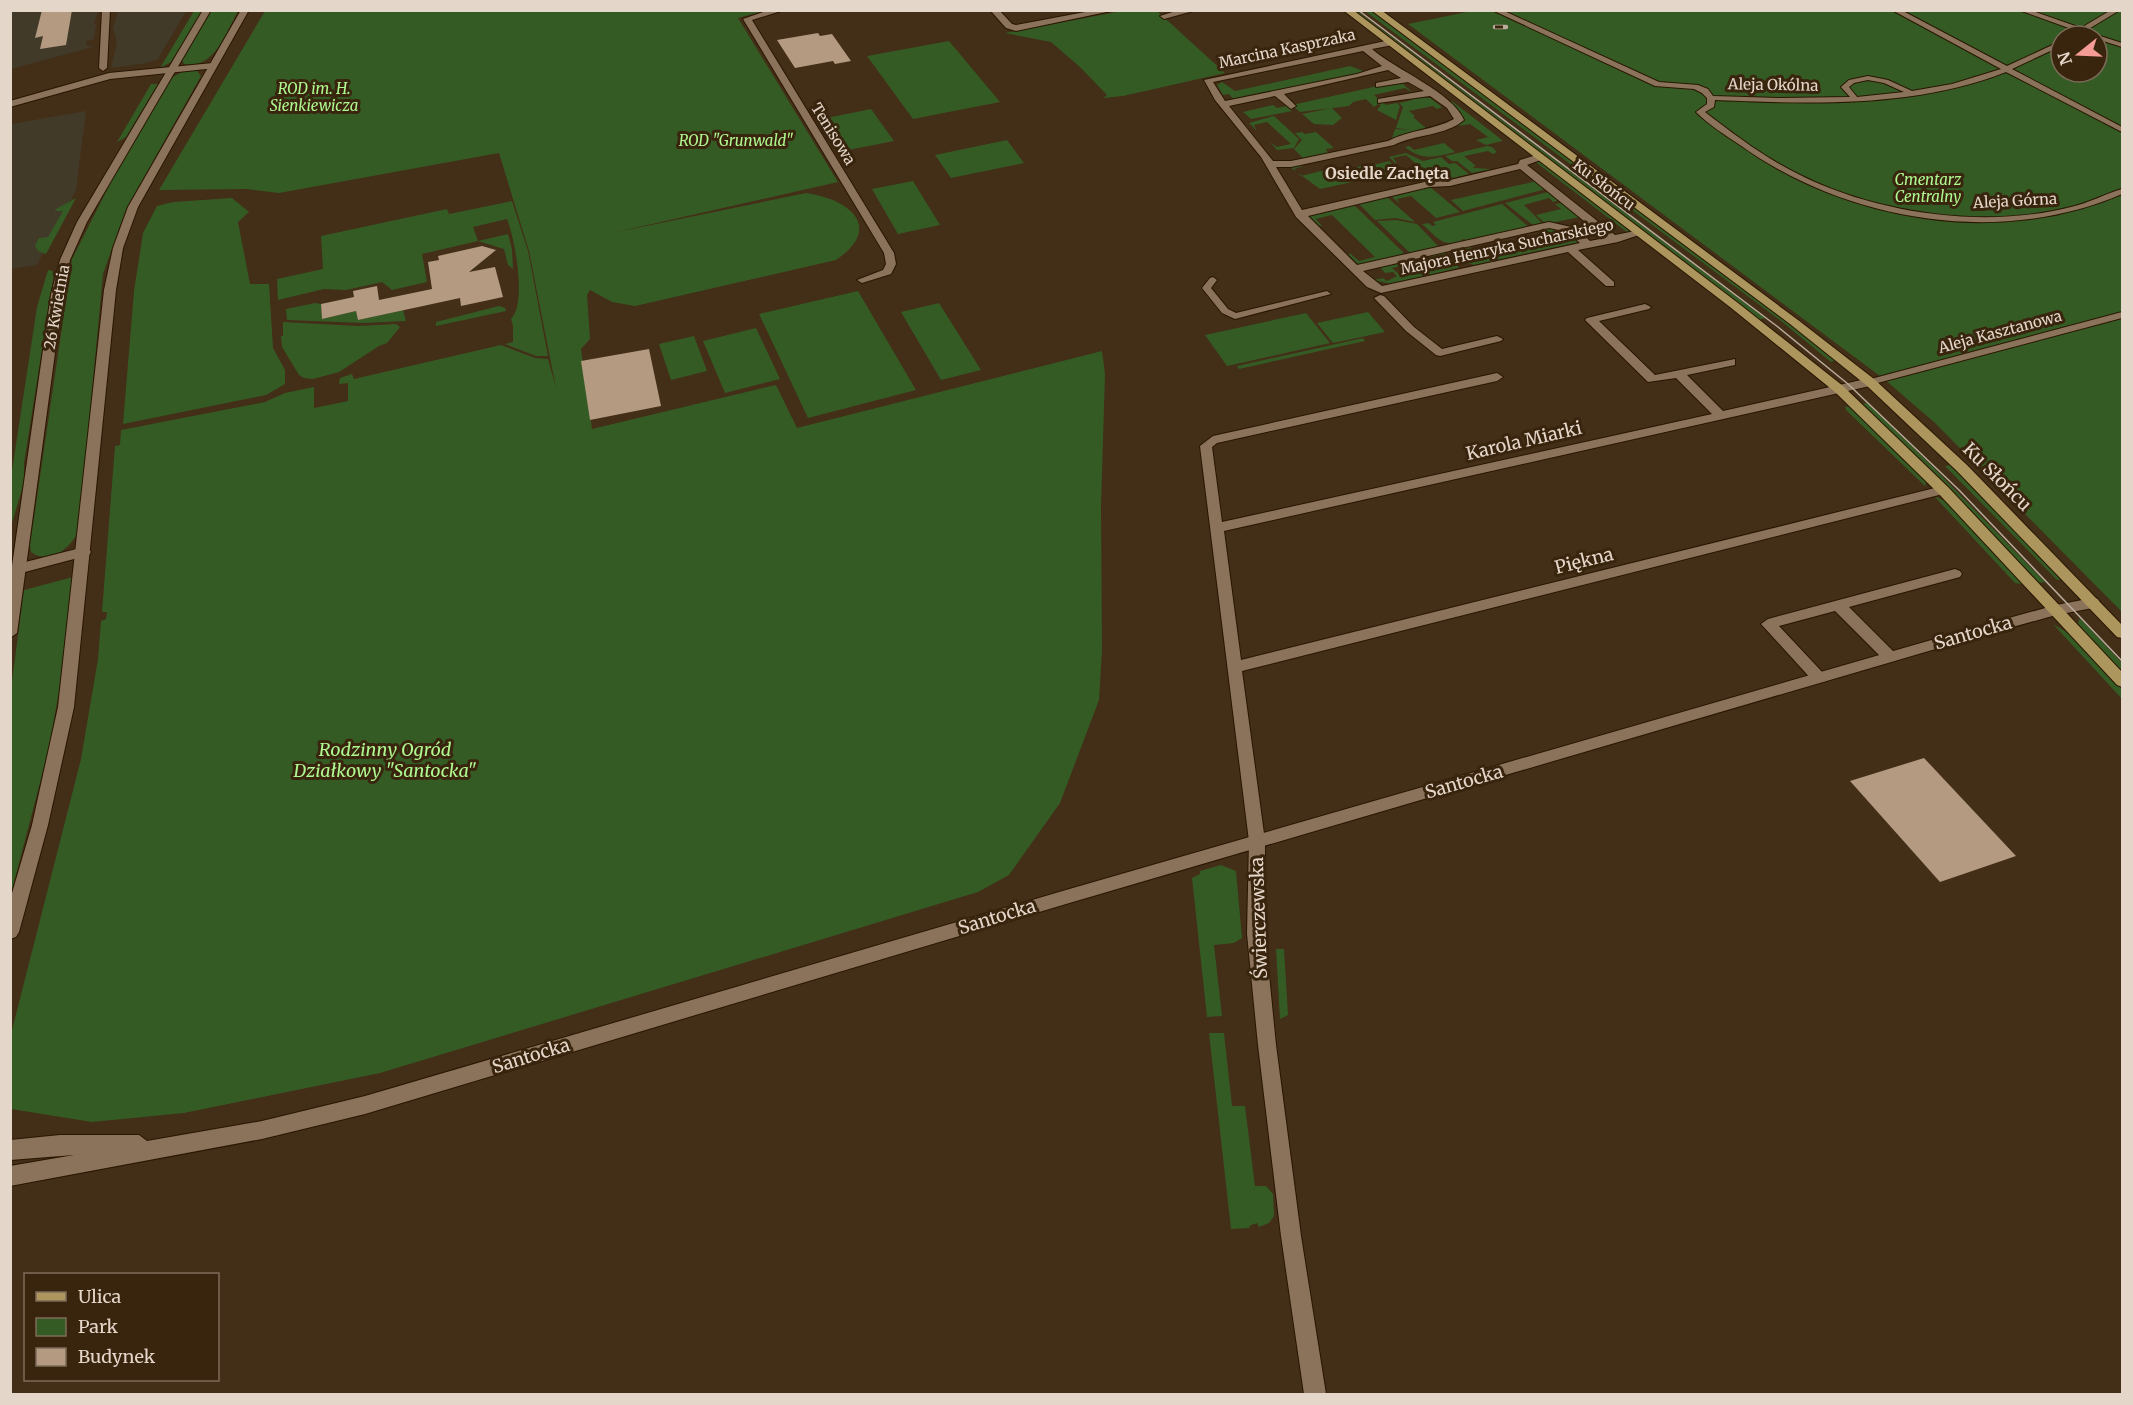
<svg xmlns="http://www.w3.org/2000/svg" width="2133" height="1405" font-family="Merriweather,serif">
<rect width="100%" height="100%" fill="#432e18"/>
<path fill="#423a29" d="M11,11h87l-4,13h2l-2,15 -8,2 1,5 6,1 -82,22z
M118,11h68l-28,48 -11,4 -36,5 6,-25 -4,-15z
M86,111l-10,79 -39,75 -26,4v-145z"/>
<path fill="#355b24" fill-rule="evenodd" d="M212,10l26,1c-12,21 -23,59 -54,53l-2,-4z
M1466,10l656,1v601l-187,-189 -51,-44 -476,-355 59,-12zM2061,36h36v36h-36z
M194,11h9l-32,51 -11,6z
M265,11h498l-25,7 100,164 -226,51 194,-40c42,6 79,33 30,67l-201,46 -23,-4 -22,-12 -3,5 3,44 -9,10 11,80 184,-44 21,43 305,-77 3,23 -4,132 1,144 -3,50 -39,103 -51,72 -31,17 -598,181 -196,40 -92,9 -81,-13v-75l70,-275 17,-100 3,-38 5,-2 1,-7h-5l13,-166 5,-1 1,-15 144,-28 20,-9 29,-6v21l34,-7v-18l-9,1 1,-6 12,-4 2,5 147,-34 34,13 13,1 8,29 -27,-137 -30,-98 -220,40 -32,-4 -88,1z
M1122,11h35l68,62 -102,23 -20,2 4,-3 -27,-28 -29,-25 -46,-9z
M1351,11h6l408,307 -6,2z
M1365,11h6l419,312 46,37 -5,2 -50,-41z
M949,41l51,61 -87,17 -46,-63z
M1350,66l16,6 -132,28 -5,-6 -6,1 -6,-10 5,-3 13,9z
M191,70l6,1 4,5 -75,133 -23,65 -24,255c-6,18 -30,37 -48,23l-1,-7 42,-286 43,-85 56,-96 11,-6z
M1405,80l6,2 -8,2 12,11 -10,-7 -31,7 12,10 11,-2 3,3 -4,14 -19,-10 4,-5 -3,-1 -4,3 -8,-8 -13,3 -4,4 -49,6 -8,-7z
M151,84h7l-32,53 -9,5z
M1409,97l21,1 12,9 -5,2 -4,-3 -24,5 6,5 -2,1 14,12 -35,9 3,-9 16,1 -15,-2 7,-21 -4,-4 13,-3z
M1452,101l50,39v1l-16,4 -10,-5 12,-3 -18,-13 -12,2 -3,-1 8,-8 -15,-14z
M1273,105l4,3 10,-2 5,5 -41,8 -8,-7z
M1332,108l10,10 -9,7 -19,-1 -12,-10z
M871,109l23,32 -56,11 -21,-32z
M1274,116l25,23 -5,9 -17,2 -7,-8 7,5 14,-3 -24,-22 -13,3 3,6 -8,-8z
M1302,132l3,2 11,-2 18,16 -8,1 3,6 -24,5 -11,-11 8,-9 -7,-7z
M1007,140l17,23 -73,15 -16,-23z
M1444,143l11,9c-20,5 -33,9 -50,-5l4,-1 5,4z
M1487,146l5,1 5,5 -4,2 -5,-3 -24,5 12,10 -3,1 1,1 17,1 -19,4 -15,-12h-5l-7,-5z
M1406,153l17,8 18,-4 8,7 6,-1 14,11 -21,5 -31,3 -7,-7 6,3 13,-3 -23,-20 -13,3 4,5h-2l-6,-6z
M1533,160l8,2 86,66 2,4 -1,1z
M1389,161l14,13 -20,5 -14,-13z
M1300,164l3,2 -9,3 7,7 32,-8 4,4 25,-6 16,14h-4l-3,-2 -51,11 -30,-22z
M1532,180l14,9 -83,22 -12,-11 82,-18z
M913,181l27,44 -42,9 -26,-45z
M1430,187l30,25 -24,6 -25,-22 -14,3 3,5 -9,-8z
M1548,192l11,8 -6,2 -4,-4 -25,7 19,19 -9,2 -29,-23z
M1387,197l28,25 -20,-4 -20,2 -16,-16z
M76,198l-30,56 -8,-3 -3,-5 4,-8 9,-1 15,-26h-8l1,-2z
M232,198l17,14 -11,10 12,62h19l4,64 12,22v14l-19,11 -143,29 11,-133 9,-58 14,-27 16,-4z
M512,201l16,50 20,105h-12l-31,-12 8,-2v-16l-2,-7c16,-15 4,-80 -4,-100l-34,8 5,14 30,-7 4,15 1,20 -5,-4 -4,-16 -26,-8 -56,13 5,28 -35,8 -10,-8 -36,8 -22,-1 -46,11 -1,-21 46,-10 -2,-33 126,-27 2,5z
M1562,203l18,14 -34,7 -10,-9 25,-6 -6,-5z
M1502,204l27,23 -62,14 -3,-2 -3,1 2,2c-22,5 -25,-4 -41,-18l7,-1 3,3 4,-1 -3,-3z
M1354,205l49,47v4l-43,10 -12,-12h3l8,7 16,-4 -43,-42 -16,4 6,7h-2l-11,-10z
M1396,220l21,4 22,23 -26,6 -4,-1 -32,-31z
M1548,227l19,4 12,11 -105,23 -10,-3 -11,-11 15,-6 5,5 -11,3 8,8 94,-21 -10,-8 -11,2 -6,-5z
M1444,252l14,12v4l-67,16 -17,-4 9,-2 4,3 10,-5 -4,-4 -8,1 -7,-8 22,-5 4,5 -12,3 9,8 48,-10 -8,-9 -12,2 -4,-5z
M48,270l5,1 1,3 -30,189v20l-13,43v-49l26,-170z
M858,291l58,99 -108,28 -49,-104z
M315,303l6,1 1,15 34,-8 2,9 45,-10 3,11 -42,2 -77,-3 -1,-11z
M939,303l42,67 -40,10 -40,-68z
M499,306l6,2 1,3 -70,15v-4z
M1368,312l17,20 -52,11 -16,-20z
M1306,313l24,30 -103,23 -22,-31z
M283,322l75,4 38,-2 4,3 -13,16 -8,3 -40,26 -26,7 -9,-1 -5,-3 -17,-28 -1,-11h2z
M756,328l24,51 -55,14 -22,-52z
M694,336l13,35 -36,9 -12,-36z
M1363,338l2,3 -126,28 -2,-3z
M1867,403l67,65 111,114 -7,1 -177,-179z
M1851,406l75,74 -1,6 -79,-76 -1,-3z
M1951,465l112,114 -6,1 -112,-114z
M1934,496l13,6 79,83 -11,-2z
M73,577l-14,114 -10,57 -38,146 -1,-198 14,-106z
M2080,618l42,45v10l-41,-43 -3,-7z
M2053,624l20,12 49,53v10z
M1221,865l15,6 6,67 -8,5 -20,2 8,71 -15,1 -15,-139 8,-4v-3z
M1276,949h8l4,66 -8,4z
M1209,1033h15l8,73h13l10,80h11l7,8 1,22 -5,7 -10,4 -2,-4 -8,3 1,2 -19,1z"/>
<path fill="#b39a81" d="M42,10h30l-6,35 -26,4 3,-13 -8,2z
M818,33l2,3 12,-2 19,27 -16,3 -2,-3 -38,7 -18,-28z
M482,246l14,4 -27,22 26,-5 8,30 -42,9 -1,-8 -102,22 -2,-9 -34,8 -1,-15 33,-7 -1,-6 24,-5 2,14 53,-11 -4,-27 11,-2 -1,-4z
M649,349l12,57 -71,14 -9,-59z
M1924,758l92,98 -76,26 -90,-101z"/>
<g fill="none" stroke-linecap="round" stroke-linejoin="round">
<defs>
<path id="pedestrian" d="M1492,10h10l157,72 39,3 10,4 5,7 66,2 71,-1 -9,-10 8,-7 19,-4 20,4 24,11 40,-7 49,-15 -109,-59h9l106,56 54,-25v5l-49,23 110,58v5l-116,-60c-92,36 -194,32 -291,28l-1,7 -9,5c30,23 60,46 95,63 78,39 186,54 271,32 18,-4 34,-13 51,-18v5c-122,53 -275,28 -382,-49 -15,-10 -31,-20 -44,-33l11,-8v-6l-5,-5 -8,-4 -39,-3zM1868,80l16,3 20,9 -47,5 -8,-10 5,-4z
M2019,10h11l51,18 30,-18h9l-43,26 -3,-2 3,-3z
M2097,35l25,8v4l-25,-8v-3h-3z
M1213,277l4,3 -6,8 17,21 8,4 91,-22 4,3 -96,25 -13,-6 -20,-25 8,-10z
M2122,312v6l-252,67 -5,-3 2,-2z"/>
<path id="minor" d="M102,10h8l-3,58 -4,3 -4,-3z
M769,10h15l-32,10 142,233 2,11 -5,10 -29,9 -5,-3 26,-10 3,-6 -2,-11 -141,-234z
M990,10h9l13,14 4,1 80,-15h20l-100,21 -10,-3z
M1179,10h18l-33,9 -4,-3z
M1390,40l3,1v4l-21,4c24,21 80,43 92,71 -18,16 -49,14 -70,25l-103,22h-15l26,43 127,-29 21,-1 68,-16 2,-4 20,-6 3,1v4l-16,6 88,70 25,-5 5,3 -27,9 -40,8 36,32v4h-8l-38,-34 -187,41 -14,-6 -71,-70 -35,-60 -46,-57 -11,-20zM1363,51l19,15 -25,8 -132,27 -12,-19zM1388,70l13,8 -25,5v4l32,-5 16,9 -46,8v4l52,-7 17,12 7,11c-20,11 -45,11 -66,22l-97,20h-18l-44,-55 46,-10 16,13 5,-3 -12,-12zM1520,169l85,69 -15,3 -14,-13 -27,-6 -192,43 -49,-49 121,-29 21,-1zM1549,228l19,4 12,11 -198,43 -19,-15z
M213,63l3,1v4l-106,11 -100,28v-6l99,-28z
M1380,295l4,1 30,31 28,22 55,-13 6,3 -2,2 -61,15 -4,-1 -30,-24 -30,-31 -2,-2z
M1645,304l6,3 -2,2 -50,12 56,54 80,-16v6l-48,10 36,36 147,-33 6,4 -6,4 -646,145 17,129 702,-174 6,4 -6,4 -701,177 23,170v93l11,111 25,191 25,158h-22l-23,-158 -23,-191 -11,-111 2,-93 -49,-395 13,-10 284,-63 6,4 -6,4 -280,62 -5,4 10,75 490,-108 -36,-36 -28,4 -63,-62 2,-2z
M84,547l5,2 2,3 -2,3 -79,21v-10z
M1955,569l5,2 2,3 -2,3 -111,30 46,46 2,4 -2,4h-10l-50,-50 -56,15 45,48 2,4 -2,4h-10l-53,-58 7,-5z"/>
<path id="tertiary" d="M203,10h8l-124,212 -17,38 -7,34 -46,339 -7,5v-58l41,-286 9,-34 17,-38z
M241,10h8l-111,197 -15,41 -7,42 -42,417 -26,118 -29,107 -3,5 -6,2v-39l22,-75 26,-118 46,-417 9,-42 15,-41z
M2093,598l5,1 2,4 -2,4 -42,8 -83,23 -907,266 -701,210 -103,25 -252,47v-20l64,-11 -64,5v-20l50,-5h79l8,6 115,-20 103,-25 701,-206 907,-262 83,-23z"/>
<path id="primary" d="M1343,10h10l385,293 105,83 105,101 174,185v15l-5,-2 -179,-192 -103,-101 -105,-85z
M1371,10h10l417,310 76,59 93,86 155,160v13l-5,-1 -160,-166 -91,-86 -76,-61z"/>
</defs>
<use href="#pedestrian" stroke="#291601" stroke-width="2"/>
<use href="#minor" stroke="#291601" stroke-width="2"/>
<use href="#tertiary" stroke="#291601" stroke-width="2"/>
<use href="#primary" stroke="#291601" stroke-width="2"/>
<use href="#pedestrian" fill="#8b735b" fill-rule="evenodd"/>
<use href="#minor" fill="#8b735b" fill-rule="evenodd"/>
<use href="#tertiary" fill="#8b735b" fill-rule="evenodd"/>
<use href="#primary" fill="#ad965d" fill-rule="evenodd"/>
<path stroke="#bbab9c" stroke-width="1.5" d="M1358,10l420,317 70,57 111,106 163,171"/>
<defs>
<path id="rail" d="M1495,27h11"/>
</defs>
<use href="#rail" stroke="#bbab9c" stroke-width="4.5"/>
<use href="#rail" stroke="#39240e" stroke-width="3" stroke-dasharray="8" stroke-linecap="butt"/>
</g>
<g text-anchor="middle" stroke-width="6" stroke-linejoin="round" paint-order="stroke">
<g font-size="15" fill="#e4d6c9" stroke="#39240e">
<text transform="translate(1287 49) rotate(-12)" y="5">Marcina Kasprzaka</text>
<text transform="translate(1773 85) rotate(1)" y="5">Aleja Okólna</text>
<text transform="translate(833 134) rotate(58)" y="5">Tenisowa</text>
<text transform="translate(1604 185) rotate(37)" y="5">Ku Słońcu</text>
<text transform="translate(2015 201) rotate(-3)" y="5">Aleja Górna</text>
<text transform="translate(1507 247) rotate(-12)" y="5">Majora Henryka Sucharskiego</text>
<text transform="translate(57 307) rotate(-80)" y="5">26 Kwietnia</text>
<text transform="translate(2000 332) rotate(-15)" y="5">Aleja Kasztanowa</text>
</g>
<g font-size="15" font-style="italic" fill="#affa90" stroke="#39240e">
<text x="314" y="94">ROD im. H.<tspan x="314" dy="17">Sienkiewicza</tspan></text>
<text x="736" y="146">ROD "Grunwald"</text>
<text x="1928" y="185">Cmentarz<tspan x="1928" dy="17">Centralny</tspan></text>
</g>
<g font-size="16" font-weight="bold" fill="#e4d6c9" stroke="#39240e">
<text x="1387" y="179">Osiedle Zachęta</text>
</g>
<g font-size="18" fill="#e4d6c9" stroke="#39240e">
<text transform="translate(1524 441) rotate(-13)" y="6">Karola Miarki</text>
<text transform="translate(1997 477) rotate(45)" y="6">Ku Słońcu</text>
<text transform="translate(1584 561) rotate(-14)" y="6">Piękna</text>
<text transform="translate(1973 633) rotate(-16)" y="6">Santocka</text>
<text transform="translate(1464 782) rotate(-16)" y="6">Santocka</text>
<text transform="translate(997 917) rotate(-17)" y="6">Santocka</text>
<text transform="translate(1259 918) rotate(-92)" y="6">Świerczewska</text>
<text transform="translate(531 1056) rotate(-17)" y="6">Santocka</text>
</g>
<g font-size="18" font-style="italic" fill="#affa90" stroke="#39240e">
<text x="385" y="756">Rodzinny Ogród<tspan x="385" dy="21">Działkowy "Santocka"</tspan></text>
</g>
</g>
<rect width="2133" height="1405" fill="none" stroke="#e4d6c9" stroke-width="24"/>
<rect x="24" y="1273" width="195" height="108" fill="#39240e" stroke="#7d6b59" stroke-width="1.5"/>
<rect x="36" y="1292" width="30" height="9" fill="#ad965d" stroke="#7d6b59" stroke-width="1.5"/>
<text x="78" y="1303" font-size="18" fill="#e4d6c9">Ulica</text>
<rect x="36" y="1318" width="30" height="18" fill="#355b24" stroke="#7d6b59" stroke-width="1.5"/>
<text x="78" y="1333" font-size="18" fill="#e4d6c9">Park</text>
<rect x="36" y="1348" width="30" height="18" fill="#b39a81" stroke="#7d6b59" stroke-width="1.5"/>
<text x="78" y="1363" font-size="18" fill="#e4d6c9">Budynek</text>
<g transform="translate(2079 54) rotate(252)"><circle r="28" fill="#39240e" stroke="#7d6b59" stroke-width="1.5"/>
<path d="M0-4.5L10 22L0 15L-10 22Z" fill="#f59c96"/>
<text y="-9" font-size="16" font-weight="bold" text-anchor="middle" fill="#e4d6c9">N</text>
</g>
</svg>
